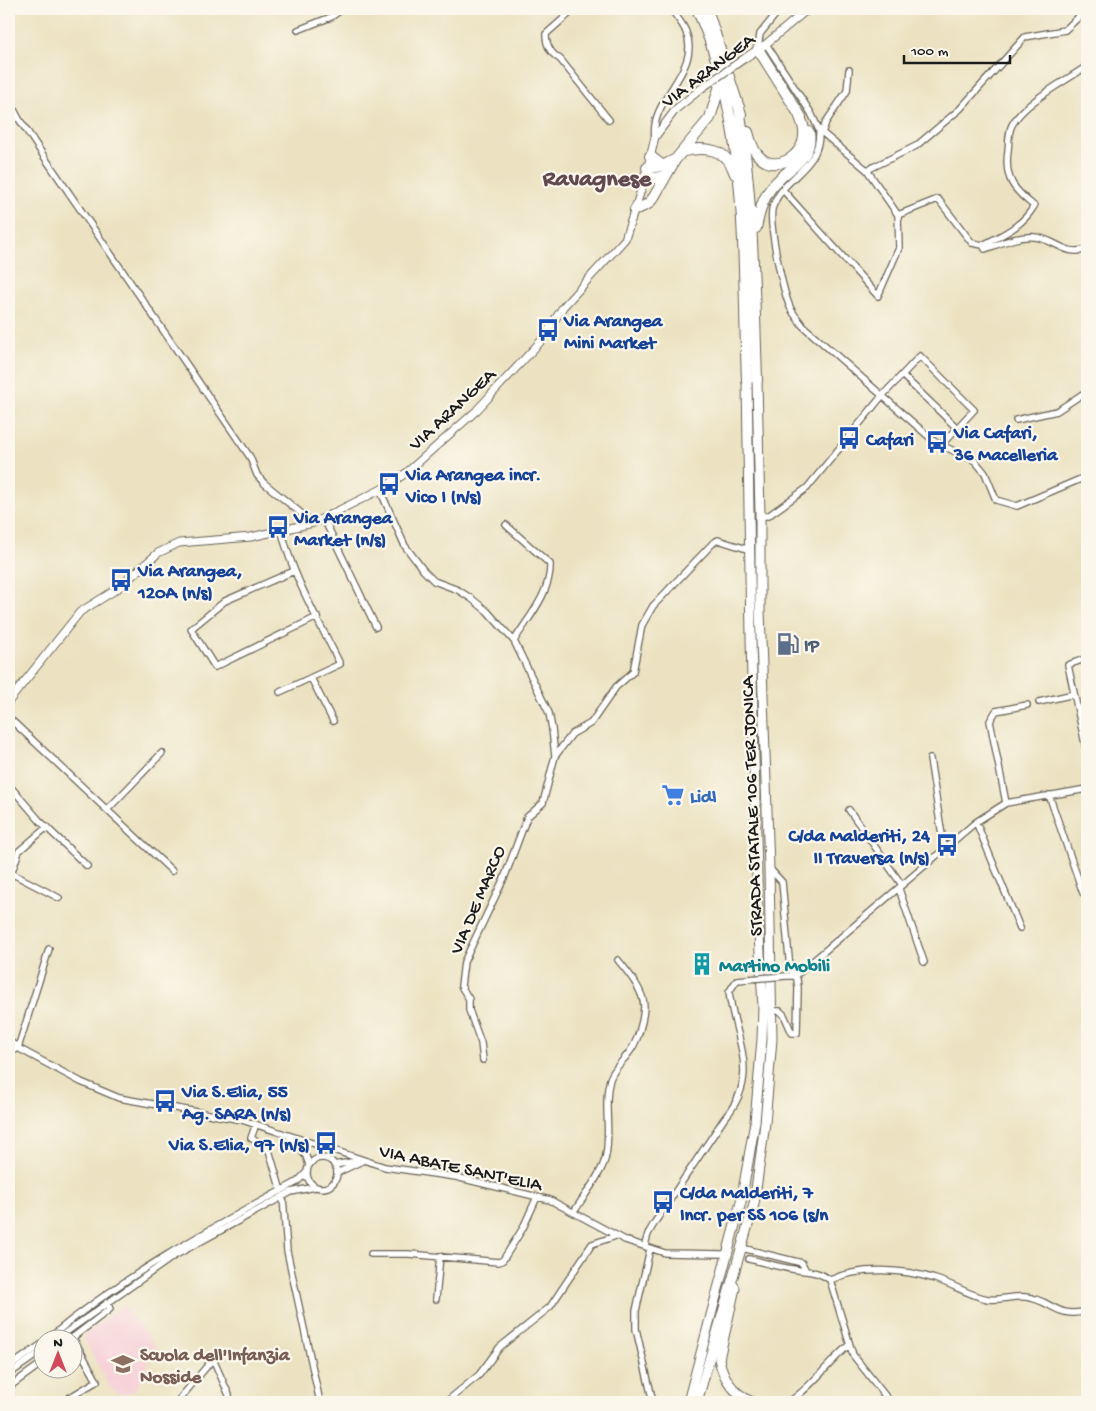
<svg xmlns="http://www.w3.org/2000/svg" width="1096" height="1411" font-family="'Gochi Hand',sans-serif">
<rect width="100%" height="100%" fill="#fbf7ec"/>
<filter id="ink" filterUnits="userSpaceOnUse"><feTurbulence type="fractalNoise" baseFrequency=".02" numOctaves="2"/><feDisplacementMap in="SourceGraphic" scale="10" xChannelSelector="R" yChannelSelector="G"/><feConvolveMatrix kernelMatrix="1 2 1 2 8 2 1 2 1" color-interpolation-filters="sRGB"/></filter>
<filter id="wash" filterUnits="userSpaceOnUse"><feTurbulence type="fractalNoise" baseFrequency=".0096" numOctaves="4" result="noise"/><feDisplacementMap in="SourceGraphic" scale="20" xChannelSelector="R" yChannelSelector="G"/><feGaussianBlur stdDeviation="1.12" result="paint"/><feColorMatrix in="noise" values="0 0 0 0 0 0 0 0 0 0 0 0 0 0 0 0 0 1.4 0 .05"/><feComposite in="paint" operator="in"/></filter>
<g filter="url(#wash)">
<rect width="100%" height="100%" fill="#ece2c1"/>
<path fill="#f6cfd7" d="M123,1305l33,42 -18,38 -5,7 -7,2h-7l-10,-7 -26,-51z"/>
</g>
<g filter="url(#ink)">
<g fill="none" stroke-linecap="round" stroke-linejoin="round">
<defs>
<path id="minor" d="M572,9l-1,3 -25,22c0,11 5,20 14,25l49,61
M298,30l33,-13 11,-8
M766,44l45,69 8,17 48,40 31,45 1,33 -21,48 -95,-106
M758,49l2,-15 20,-25
M9,100l10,19 24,36 207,302 7,18 7,8 49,40
M819,130c2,39 -34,44 -46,76 -6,14 10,85 17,101 3,7 9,13 13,19l132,116 40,19 10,12 11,27 21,6 66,-28 4,-4
M822,133l4,-11 21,-31 2,-21
M655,137c-6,-38 47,-66 31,-105 -3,-8 -10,-16 -15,-23
M867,170l49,-24 44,-37 65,-72 40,-7 22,-21
M898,215l40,-16 34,44 11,2c19,-10 40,-19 51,-39 -20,-16 -30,-27 -26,-55 1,-8 0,-19 4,-26 12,-23 54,-44 75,-59
M983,245l2,4c14,-5 34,-14 50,-12 20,2 31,20 52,12
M902,375l55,53
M1016,420l41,-9 30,-20
M380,490l25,56 19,25 10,10 24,9 14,9 15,12 27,30 35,72 3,16 3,27 -12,47 -16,14 -22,59 -41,86 -3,24 8,13v11l12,33 2,17
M760,516h8l39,-28 75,-92 38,-40 54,54 -33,35
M324,519l52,108
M506,525l44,39c1,29 -22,54 -36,77
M294,571l-69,30 -34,28 24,38 102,-50
M1087,658l-19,7 19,88
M311,678l22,43
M280,692l60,-28c-21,-43 -47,-86 -58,-132
M1039,702l35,-8
M9,718l163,153
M555,756l17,-22 19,-11 25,-36 17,-15 9,-47 11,-19 60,-63 5,-3 32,10
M930,759l14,89
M9,785l31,36 47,45
M1049,795l34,98
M1006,803l-16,-82 6,-10 31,-6
M107,810l55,-57
M849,810l53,75
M976,822l44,106
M769,868l13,14 8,87 7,10 1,9 -1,45h-5l-8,-18 -4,-4h-8
M11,873l48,25
M9,880l10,-29 28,-24
M899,889l25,73
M786,976h8l6,-4 176,-150 30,-19 81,-14
M9,1041l9,7 63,34 38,16 123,22 143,47 71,10 94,23 75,40 40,13 58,1
M9,1054l9,-6 31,-99
M256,1124l-5,14 18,12 12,41
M289,1137l17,19 3,9
M307 1173a15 15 0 1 1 30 0a15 15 0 1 1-30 0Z
M334,1165l23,-4
M337,1173l25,-12
M283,1197l4,54 33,151
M574,1212c9,-15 30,-41 32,-57 5,-26 -3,-51 4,-76 4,-11 12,-17 18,-25 10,-12 15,-32 16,-47 0,-16 -16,-35 -26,-47
M645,1245l3,-11 7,-12 69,-103c38,-44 11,-78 5,-127l8,-12 11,-1
M742,1248l60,15 3,6
M650,1249l-14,62v18l17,73
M371,1254h38l90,8 4,-2 20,-32 14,-31
M749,1259c14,3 29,8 43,10 15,3 26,1 38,11
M830,1280c30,-14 74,-11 105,-1 18,5 35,17 53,20 12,2 26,-4 38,-2 26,3 30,22 61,14
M830,1280l23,75 37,47
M436,1299l4,-43
M49,1338c75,-63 161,-109 248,-156l10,-10
M58,1338l116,-82 117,-64 24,-5
M72,1338l38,-29 -3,-7
M9,1367l33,-23
M9,1374l33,-23
M9,1387l33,-24
M9,1396l3,6
M62,1402l35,-21 -24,-43
M177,1402l36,-43 16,36v7
M446,1402l33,-27 21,-28 50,-40 42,-63 24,-8
M789,1402c23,-15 39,-39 60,-57"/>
<path id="tertiary" d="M745,58l21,-14 37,-31 9,-4
M9,701l71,-89 37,-23 41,-36 21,-10 72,-6 62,-14 67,-33 26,-17 70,-62 66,-71 21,-33 62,-68 21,-64 9,-38 21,-28 26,-21"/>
<path id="primary" d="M733,1285l2,3 -16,71c4,19 15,35 33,43
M688,1402l53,-200 14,-80 7,-83 1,-32 -5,-91 -7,-278 -4,-257
M697,1402l57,-198 11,-81 7,-84 -3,-171 -9,-258v-94l-3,-136"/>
<path id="motorway" d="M697,9c53,116 45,247 50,372
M707,9l34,105
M758,49l43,68
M739,107c14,91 15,182 18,273
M748,132c2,7 4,16 9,22 16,21 47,3 47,-19 1,-8 -3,-16 -6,-23
M684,151c24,-5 43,-2 51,23
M650,156l13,10
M647,168l16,-2 11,-6
M646,175l9,3 10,-2
M635,210l13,-6 6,-7 21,-37 35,-42 11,-36
M756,228c3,-14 6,-28 15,-40 14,-19 43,-28 38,-56"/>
</defs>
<use href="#minor" stroke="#656156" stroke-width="8"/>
<use href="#tertiary" stroke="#656156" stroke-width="9"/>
<use href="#primary" stroke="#656156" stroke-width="11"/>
<use href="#motorway" stroke="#656156" stroke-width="12"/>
<use href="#minor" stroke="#fff" stroke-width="5.5"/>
<use href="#tertiary" stroke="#fff" stroke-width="7"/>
<use href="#primary" stroke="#fff" stroke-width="9"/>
<use href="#motorway" stroke="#fff" stroke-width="10"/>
<defs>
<path id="minor-bridge" d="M748,979l38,-3"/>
<path id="tertiary-bridge" d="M702,88l43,-30"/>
</defs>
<use href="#minor-bridge" stroke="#656156" stroke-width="8" stroke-linecap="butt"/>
<use href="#tertiary-bridge" stroke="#656156" stroke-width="9" stroke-linecap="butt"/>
<use href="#minor-bridge" stroke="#fff" stroke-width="5.5"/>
<use href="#tertiary-bridge" stroke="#fff" stroke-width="7"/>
</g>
</g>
<defs>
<symbol id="bus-bare" viewBox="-9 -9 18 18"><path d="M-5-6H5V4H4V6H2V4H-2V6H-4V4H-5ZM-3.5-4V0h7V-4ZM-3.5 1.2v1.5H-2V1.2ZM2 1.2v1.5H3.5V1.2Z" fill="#1a4fb4" stroke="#fbf7ec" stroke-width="2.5" paint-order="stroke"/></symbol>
<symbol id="fuel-bare" viewBox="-9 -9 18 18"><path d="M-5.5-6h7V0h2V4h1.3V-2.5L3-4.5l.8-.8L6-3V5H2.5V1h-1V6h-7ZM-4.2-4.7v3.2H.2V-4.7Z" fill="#5c6f8a" stroke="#fbf7ec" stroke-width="2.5" paint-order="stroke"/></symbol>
<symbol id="supermarket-bare" viewBox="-9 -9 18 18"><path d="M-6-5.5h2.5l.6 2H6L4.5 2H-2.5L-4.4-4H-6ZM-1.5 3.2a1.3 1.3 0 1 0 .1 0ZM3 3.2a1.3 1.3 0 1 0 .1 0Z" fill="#3f7fe0" stroke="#fbf7ec" stroke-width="2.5" paint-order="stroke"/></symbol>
<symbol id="building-bare" viewBox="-9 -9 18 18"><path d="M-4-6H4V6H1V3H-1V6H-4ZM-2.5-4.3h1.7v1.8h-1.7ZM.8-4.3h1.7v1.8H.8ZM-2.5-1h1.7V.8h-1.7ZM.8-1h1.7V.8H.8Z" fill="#0f9aa8" stroke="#fbf7ec" stroke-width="2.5" paint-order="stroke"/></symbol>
<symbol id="school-bare" viewBox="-9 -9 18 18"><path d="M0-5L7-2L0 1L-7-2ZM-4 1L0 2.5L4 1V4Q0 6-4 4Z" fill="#8d6e63" stroke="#fbf7ec" stroke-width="2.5" paint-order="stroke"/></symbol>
</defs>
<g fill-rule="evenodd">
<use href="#bus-bare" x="532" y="314" width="32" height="32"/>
<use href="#bus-bare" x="833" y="422" width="32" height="32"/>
<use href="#bus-bare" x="921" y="426" width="32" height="32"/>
<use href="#bus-bare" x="373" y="468" width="32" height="32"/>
<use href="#bus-bare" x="262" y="511" width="32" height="32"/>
<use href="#bus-bare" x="105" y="564" width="32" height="32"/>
<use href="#fuel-bare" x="772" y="628" width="32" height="32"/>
<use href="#supermarket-bare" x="657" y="779" width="32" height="32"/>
<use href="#bus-bare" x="931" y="829" width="32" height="32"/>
<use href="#building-bare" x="686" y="948" width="32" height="32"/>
<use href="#bus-bare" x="149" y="1085" width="32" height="32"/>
<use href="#bus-bare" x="310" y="1127" width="32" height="32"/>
<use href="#bus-bare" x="647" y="1186" width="32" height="32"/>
<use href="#school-bare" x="107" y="1348" width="32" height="32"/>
</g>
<g text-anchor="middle" stroke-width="4.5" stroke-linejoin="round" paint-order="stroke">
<g font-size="19" fill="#1c1c1c" stroke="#fbf7ec">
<text transform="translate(707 69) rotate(-37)" y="7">VIA ARANGEA</text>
<text transform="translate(451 408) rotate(-43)" y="7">VIA ARANGEA</text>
<text transform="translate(750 806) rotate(-92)" y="7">STRADA STATALE 106 TER JONICA</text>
<text transform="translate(476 899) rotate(-67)" y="7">VIA DE MARCO</text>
<text transform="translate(461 1166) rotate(12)" y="7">VIA ABATE SANT'ELIA</text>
</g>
<g font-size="19" font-weight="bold" fill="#164399" stroke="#fbf7ec" text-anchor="start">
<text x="564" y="326">Via Arangea<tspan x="564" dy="22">Mini Market</tspan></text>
<text x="954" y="438">Via Cafari,<tspan x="954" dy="22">36 Macelleria</tspan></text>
<text x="866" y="445">Cafari</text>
<text x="406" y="480">Via Arangea incr.<tspan x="406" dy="22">Vico I (n/s)</tspan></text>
<text x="294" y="523">Via Arangea<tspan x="294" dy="22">Market (n/s)</tspan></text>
<text x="138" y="576">Via Arangea,<tspan x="138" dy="22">120A (n/s)</tspan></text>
<text x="930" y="841" text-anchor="end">C/da Malderiti, 24<tspan x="930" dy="22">II Traversa (n/s)</tspan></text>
<text x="182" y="1097">Via S.Elia, 55<tspan x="182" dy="22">Ag. SARA (n/s)</tspan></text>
<text x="310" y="1150" text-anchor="end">Via S.Elia, 97 (n/s)</text>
<text x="680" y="1198">C/da Malderiti, 7<tspan x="680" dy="22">Incr. per SS 106 (s/n</tspan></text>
</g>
<g font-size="19" font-weight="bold" fill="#4e5e75" stroke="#fbf7ec" text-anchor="start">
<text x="804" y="651">IP</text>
</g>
<g font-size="19" font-weight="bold" fill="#366cbe" stroke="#fbf7ec" text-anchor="start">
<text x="690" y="802">Lidl</text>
</g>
<g font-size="19" font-weight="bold" fill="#0d838f" stroke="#fbf7ec" text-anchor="start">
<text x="719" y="971">Martino Mobili</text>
</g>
<g font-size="19" font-weight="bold" fill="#785e54" stroke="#fbf7ec" text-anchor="start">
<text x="140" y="1360">Scuola dell'Infanzia<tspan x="140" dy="22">Nosside</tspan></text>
</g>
<g font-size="24" font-weight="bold" fill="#604951" stroke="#fbf7ec">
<text x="597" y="185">Ravagnese</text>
</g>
</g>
<rect width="1096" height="1411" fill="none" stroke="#fbf7ec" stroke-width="30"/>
<g transform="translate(58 1354)"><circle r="24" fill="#fbf7ec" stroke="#a29f99"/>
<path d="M0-4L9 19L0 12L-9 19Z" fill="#d1495b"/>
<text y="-8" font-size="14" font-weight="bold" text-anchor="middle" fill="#1c1c1c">N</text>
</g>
<path d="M904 55v8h106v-8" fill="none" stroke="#1c1c1c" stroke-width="2.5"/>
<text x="911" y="55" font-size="15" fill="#1c1c1c" stroke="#fbf7ec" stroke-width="4" paint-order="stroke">100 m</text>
</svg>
